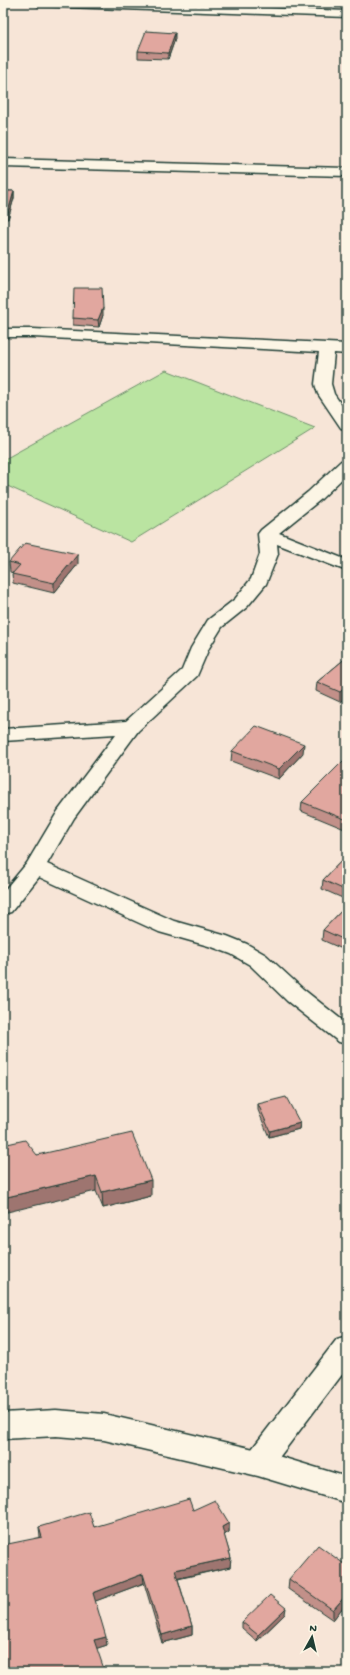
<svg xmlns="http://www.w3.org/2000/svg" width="350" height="1675" font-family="'Gochi Hand',sans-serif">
<rect width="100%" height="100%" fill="#f7e5d7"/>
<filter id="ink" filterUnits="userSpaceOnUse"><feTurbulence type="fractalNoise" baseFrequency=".025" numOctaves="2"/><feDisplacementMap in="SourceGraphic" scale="8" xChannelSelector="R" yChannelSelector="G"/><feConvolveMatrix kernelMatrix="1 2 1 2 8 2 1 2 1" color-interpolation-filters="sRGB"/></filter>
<g filter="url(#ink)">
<path fill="#bae4a1" stroke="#6c906a" d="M166,370l149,58 -184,114 -128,-58v-24z"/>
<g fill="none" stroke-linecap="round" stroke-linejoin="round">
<defs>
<path id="minor" d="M33,3h98l216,8v6l-309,-11z
M3,329h30l314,15v10l-13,-1 -3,31 3,10 13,19v17l-6,-2 -23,-34 -3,-10 4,-32 -286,-15h-30z
M347,460v14l-27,26 -41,33 68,27v11l-70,-27 1,10 -12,30 -19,23 -25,20 -13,21 -12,28 -59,55 -64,87 -27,46 127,57 53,15 20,8 19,11 37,34 44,35v20l-8,-2 -52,-41 -37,-36 -19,-11 -19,-7 -53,-15 -120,-55 -28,35 -8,2v-22l24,-29 31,-52 58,-77 -113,7v-12l123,-8 56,-51 9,-22 17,-28 27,-21 16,-20 9,-25 -2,-20 3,-4 47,-38 33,-31z
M347,1336v32l-79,104 -10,3 -10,-3 -4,-9 4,-9 89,-115z"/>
<path id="tertiary" d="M3,159l344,9v8l-344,-9z
M56,1410l48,4 154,36 89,27v26l-89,-27 -154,-36 -48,-4 -53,3v-26z"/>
</defs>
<use href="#minor" stroke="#1f3d34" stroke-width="3"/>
<use href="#tertiary" stroke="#1f3d34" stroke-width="3"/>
<use href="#minor" fill="#fcf5e5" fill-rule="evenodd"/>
<use href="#tertiary" fill="#fcf5e5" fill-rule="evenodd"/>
</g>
<path fill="#c29089" stroke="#1f3d34" d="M175,39l-7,20 -30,-1v-7z
M3,191h11v7l-6,21h-5z
M103,315l-4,12 -26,-2v-7z
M9,562l69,2 -24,29 -41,-10 -1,-9 1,-1 -3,-1z
M347,657v39l-7,6 -24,-11 1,-9z
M232,751l71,2 -24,26 -48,-18z
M347,757v73l-46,-19 1,-9z
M347,855v45l-25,-11 1,-9z
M347,905v46l-25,-11 1,-10z
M258,1104l42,19 -1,6 -30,8 -11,-27z
M37,1155l114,41 -48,12 -7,-17z
M193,1510l36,13v9l-5,3 7,23 -1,9 -52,12 14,47v9l-30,8 -18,-60 -49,18 12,44 -10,3 -57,-111 -1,-10h55z
M347,1566v36l-14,18 -45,-31 1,-10z
M285,1614l-28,27 -15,-13v-6z"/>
<path fill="#9e756f" stroke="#1f3d34" d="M175,33v6l-7,20v-6z
M14,191v7l-6,21v-7z
M103,308v7l-4,12 -1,-7z
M78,554v10l-24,29v-10z
M347,686v10l-7,6v-10z
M304,744l-1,9 -24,26v-10z
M300,1123l-1,6 -30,8 1,-6z
M96,1176v15l-93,22v-15z
M151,1180v16l-48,12 -1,-16z
M229,1523v9l-7,4v-9z
M231,1558l-1,9 -55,12v-9z
M143,1574l1,9 -51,19v-9z
M347,1594v8l-14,18v-10z
M286,1608l-1,6 -28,27 1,-6z
M192,1626v9l-30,8v-8z
M106,1637l1,8 -12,4 -1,-9z"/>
<path fill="#e1a79f" stroke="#1f3d34" d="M146,31l29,2 -7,20 -30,-2z
M3,191h11l-6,21h-5z
M74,288h28l1,20 -5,12 -25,-2z
M25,543l53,11 -24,29 -42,-9 8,-9 -11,-3z
M347,657v29l-7,6 -23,-10z
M256,726l48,18 -25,25 -47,-18z
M347,757v63l-45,-18z
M347,855v36l-24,-11z
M347,905v36l-24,-11z
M286,1097l14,26 -30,8 -12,-27z
M132,1133l19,47 -49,12 -6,-16 -93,22v-53l22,-5 12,15z
M189,1499l4,11 22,-10 14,23 -7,4 9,31 -56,12 17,56 -30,9 -19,-61 -50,19 13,44 -12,3 11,32h-102v-127l39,-8 -3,-10 50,-15 5,15z
M318,1545l29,21v28l-14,16 -44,-31z
M270,1595l16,13 -28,27 -16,-13z"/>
</g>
<rect width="350" height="1675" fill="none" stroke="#fcf5e5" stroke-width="16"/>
<rect x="8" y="8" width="334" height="1659" fill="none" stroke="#1f3d34" stroke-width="1.5" filter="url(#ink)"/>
<g transform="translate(312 1637) rotate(8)" stroke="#fcf5e5" stroke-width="3" paint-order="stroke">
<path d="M0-3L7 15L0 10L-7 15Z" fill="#1f3d34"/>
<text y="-6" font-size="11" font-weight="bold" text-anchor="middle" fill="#1f3d34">N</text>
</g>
</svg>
